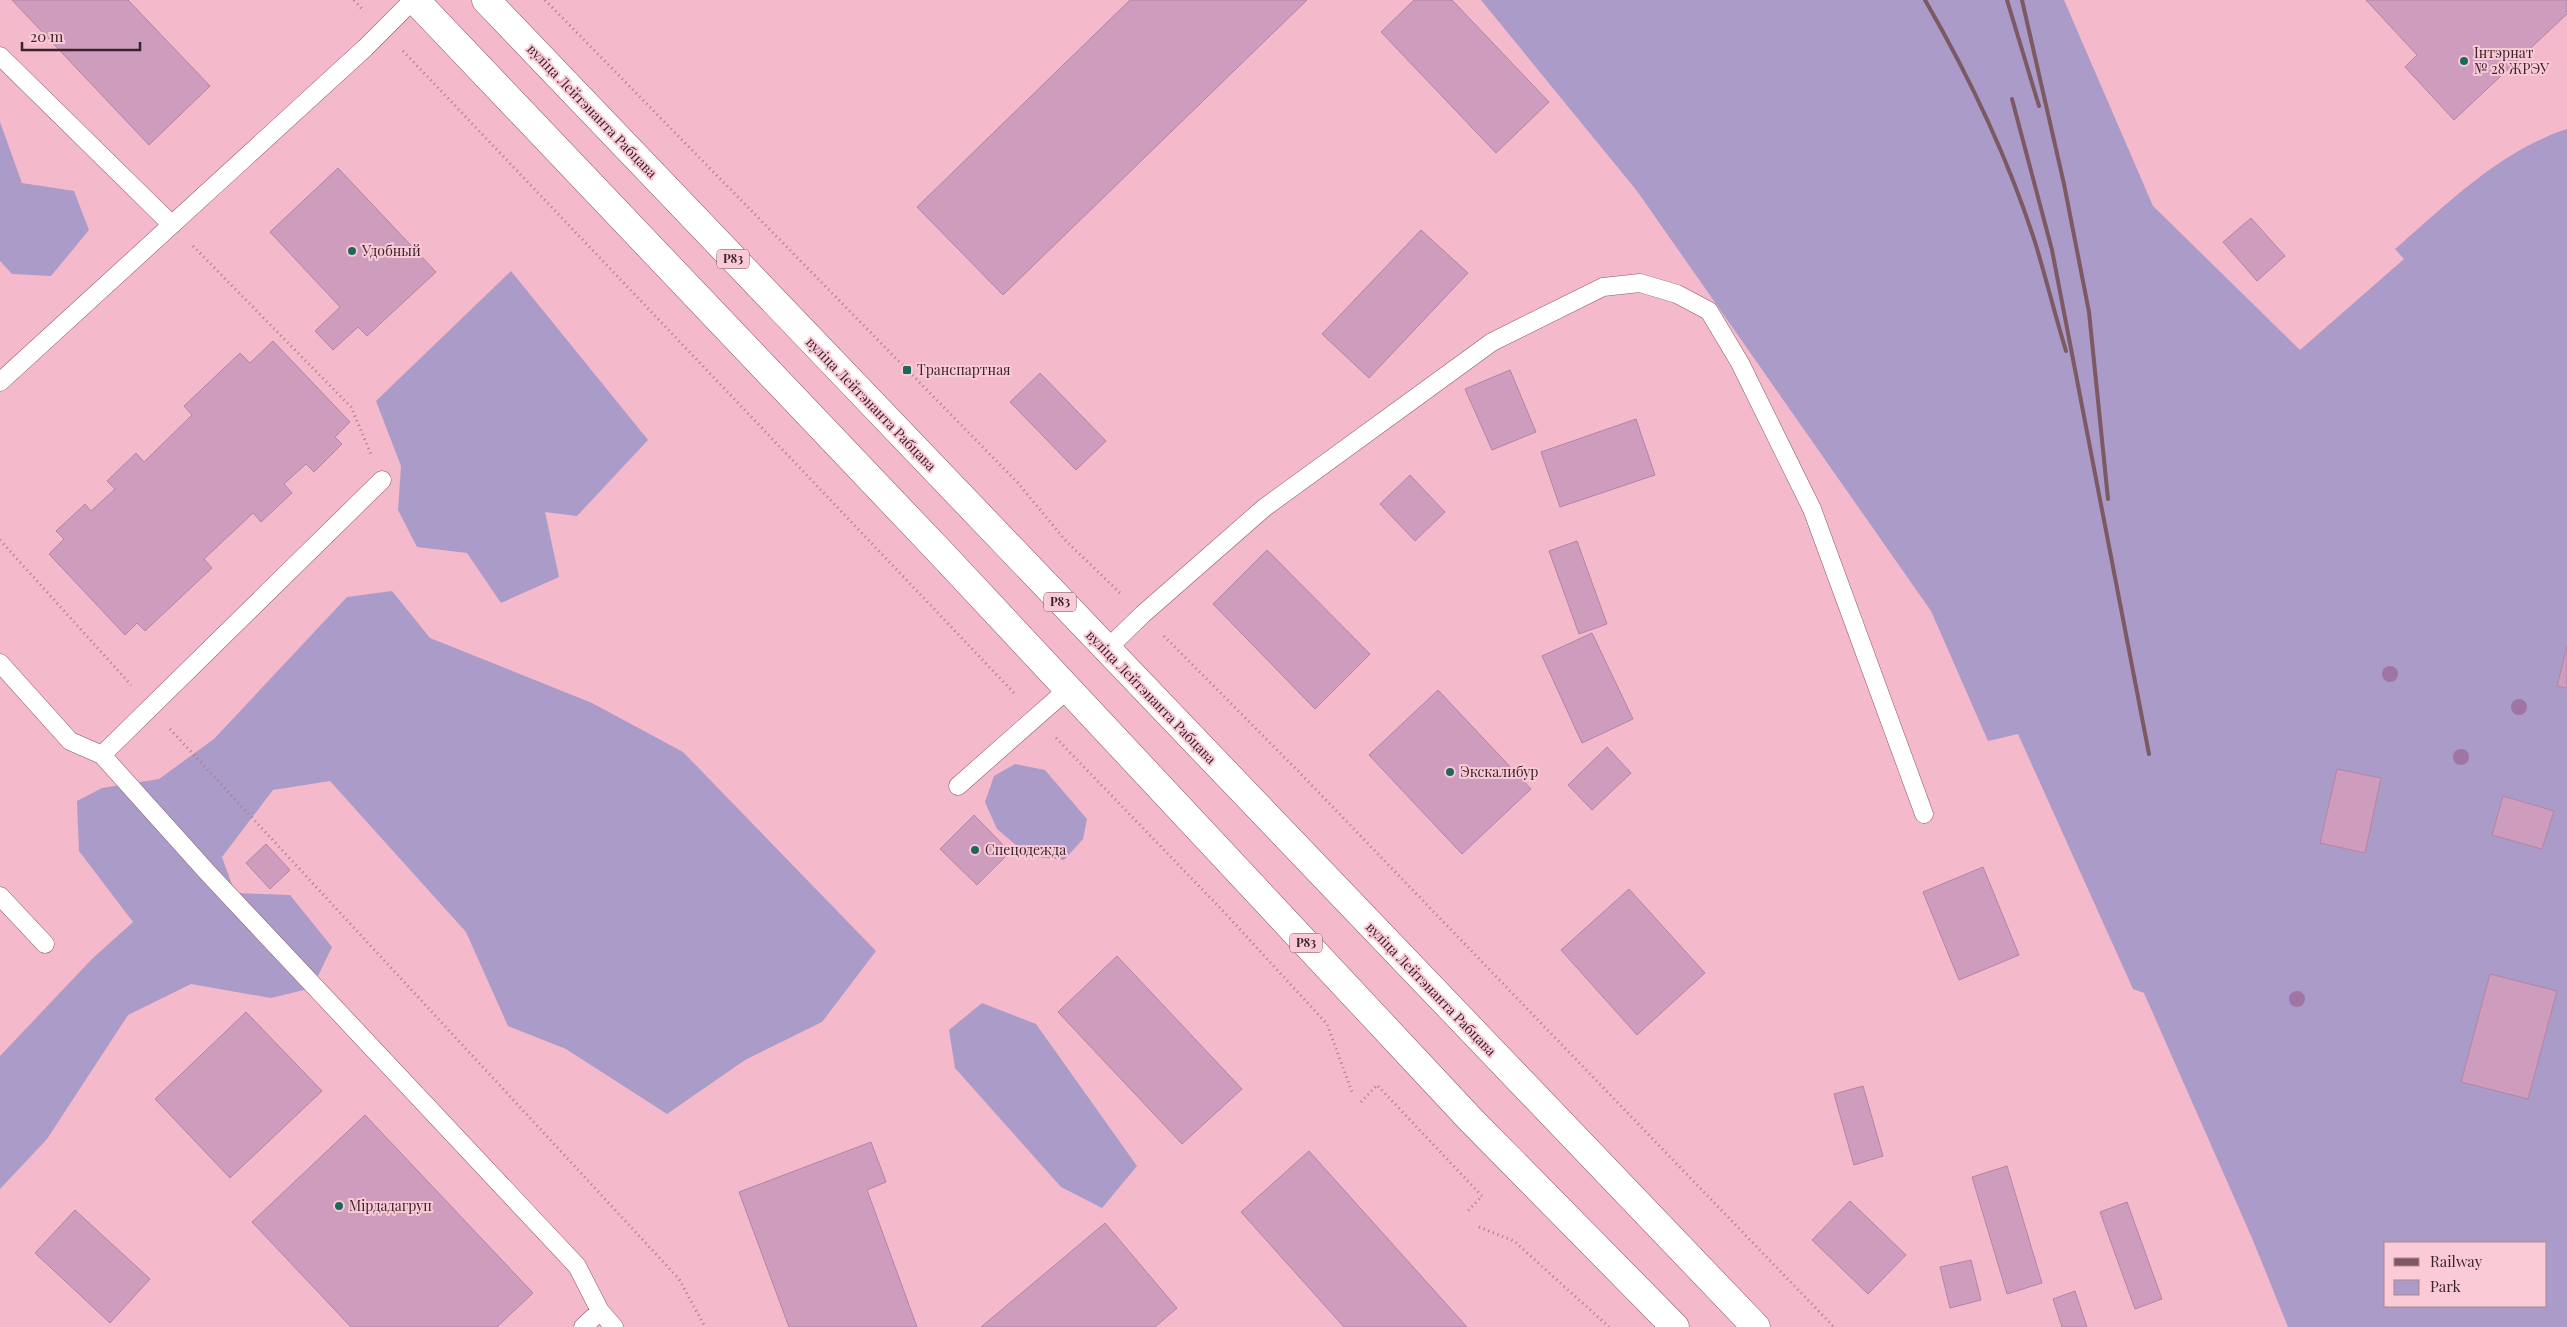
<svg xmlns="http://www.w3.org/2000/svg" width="2567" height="1327" font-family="'Playfair Display',serif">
<rect width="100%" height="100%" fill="#f4b9ca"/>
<path fill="#aa9bc8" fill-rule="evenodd" d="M1481,0h583l89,206 147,144 104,-91 -9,-10c52,-45 106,-99 172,-120v1198h-279l-36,-89 -108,-245 -11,-4 -115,-255 -30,7 -57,-130 -294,-420zM2386,1243h160v63h-160z
M0,122l22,61 52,8 15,39 -38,46 -39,-2 -12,-13z
M511,271l137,169 -71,76 -32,-4 14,65 -58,26 -34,-50 -50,-6 -19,-37 3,-44 -25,-65z
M392,591l38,47 162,65 91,49 193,199 -54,71 -77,38 -78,54 -101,-65 -58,-23 -42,-94 -136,-151 -57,9 -51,67 13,36 55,2 42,52 -20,41 -41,10 -80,-14 -63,31 -81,124 -47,50v-133l92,-97 41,-37 -54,-71 -2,-50 25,-13 57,-9 55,-40 133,-142z
M1015,764l30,6 42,49 -4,20 -19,21 -35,-4 -32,-27 -12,-27 9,-26z
M982,1003l54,21 101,142 -35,42 -41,-21 -106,-119 -6,-38z"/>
<path fill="#ce9dbd" stroke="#b484a3" d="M12,0h116l82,86 -61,59z
M1130,0h177l-304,295 -86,-88z
M1414,0h38l97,102 -53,51 -115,-121z
M2366,0h201v14l-113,106 -49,-53 12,-12z
M338,168l98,104 -69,64 -9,-9 -25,23 -18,-19 25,-24 -70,-75z
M2251,218l34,38 -28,25 -34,-39z
M1421,230l47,43 -99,105 -47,-44z
M273,341l77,81 -15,15 7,7 -28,28 -8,-8 -22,20 8,9 -31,29 -8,-9 -49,46 8,9 -67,63 -8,-8 -12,12 -76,-81 15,-15 -8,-8 29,-27 6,7 24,-22 -8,-8 29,-28 8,9 48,-47 -8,-9 56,-53 10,10z
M1510,370l26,62 -44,18 -27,-61z
M1040,373l66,68 -30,29 -66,-68z
M1636,419l19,56 -95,32 -19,-55z
M1410,475l35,37 -30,29 -35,-37z
M1577,541l30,83 -28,10 -30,-83z
M1267,550l103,104 -55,55 -102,-105z
M1592,633l41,86 -51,24 -40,-87z
M2567,647v41l-10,-2z
M1438,690l93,99 -69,65 -93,-99z
M1607,747l24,26 -39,37 -24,-25z
M2337,769l44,9 -16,75 -45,-10z
M2503,796l51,15 -12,38 -50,-14z
M974,815l36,37 -33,33 -37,-36z
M266,844l24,26 -20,19 -24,-26z
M1983,867l36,88 -60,25 -36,-88z
M1629,889l76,84 -68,62 -76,-85z
M1117,956l125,133 -60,55 -124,-132z
M2490,974l67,17 -29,108 -67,-17z
M246,1012l76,79 -92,87 -75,-79z
M1863,1086l20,70 -29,9 -20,-71z
M365,1115l168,178 -36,34h-146l-99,-105z
M871,1142l15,40 -19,8 50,137h-128l-50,-135z
M1309,1151l158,176h-123l-103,-115z
M2007,1166l35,117 -35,11 -35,-117z
M1850,1201l56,54 -38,39 -56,-54z
M2127,1202l35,97 -27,10 -35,-97z
M75,1210l75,69 -40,44 -75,-70z
M1105,1223l72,85 -22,19h-174z
M1971,1260l10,40 -31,8 -10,-41z
M2075,1291l12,36h-25l-9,-28z"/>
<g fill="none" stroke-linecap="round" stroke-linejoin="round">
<defs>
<path id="lane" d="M0,56l172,169
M0,382l365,-334 48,-48
M1106,650l37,-36 121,-106 228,-166 111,-55 37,-4 37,11 32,17 31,52 72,146 112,305
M0,663l70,78 32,14 280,-275
M102,755l106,118 369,393 23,45 14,16
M958,786l110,-97
M0,896l45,48
M583,1327l17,-16"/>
<path id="highway" d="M415,0l527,554 529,566 204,207
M486,0l1270,1327"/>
</defs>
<use href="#lane" stroke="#8a5666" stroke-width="19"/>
<use href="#highway" stroke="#8a5666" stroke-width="29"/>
<path stroke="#a97c89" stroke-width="3" stroke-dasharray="1 4" stroke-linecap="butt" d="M354,0l8,9
M545,0l473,483 48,58 56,54
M403,51l613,644
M193,246l158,161 20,47
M0,540l131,145
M1164,636l134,135 536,556
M170,729l509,550 26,48
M1056,738l168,174 103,112 25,68
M1361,1102l16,-17 105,111 -16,17
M1479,1227l35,14 95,86"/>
<use href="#lane" stroke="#fff" stroke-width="18"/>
<use href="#highway" stroke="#fff" stroke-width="28"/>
<path stroke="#7d5963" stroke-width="4" d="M1925,0c44,76 83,158 110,242 11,36 20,73 31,109
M2007,0l32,106
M2022,0l42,184 25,128 19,187
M2012,99l40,151 97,504"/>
</g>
<g fill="#9f75a3">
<circle cx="2390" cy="674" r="8"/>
<circle cx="2519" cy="707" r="8"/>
<circle cx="2461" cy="757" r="8"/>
<circle cx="2297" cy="999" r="8"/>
</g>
<g fill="#20675b" stroke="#facad7" stroke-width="2">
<circle cx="2464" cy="61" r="5"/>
<circle cx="352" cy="251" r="5"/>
<rect x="902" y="365" width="10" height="10" rx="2.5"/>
<circle cx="1450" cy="772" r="5"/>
<circle cx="975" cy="850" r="5"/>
<circle cx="339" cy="1206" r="5"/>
</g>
<g text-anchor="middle" stroke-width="4" stroke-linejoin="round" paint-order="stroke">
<g fill="#facad7" stroke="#74555e" stroke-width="1">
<rect x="717" y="249.5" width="32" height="19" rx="4"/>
<rect x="1044" y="592.5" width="32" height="19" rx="4"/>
<rect x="1290" y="933.5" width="32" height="19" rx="4"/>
</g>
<g font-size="12" font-weight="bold" fill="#3a232a">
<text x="733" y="263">Р83</text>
<text x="1060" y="606">Р83</text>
<text x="1306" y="947">Р83</text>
</g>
<g font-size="14" fill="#3a232a" stroke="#facad7" text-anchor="start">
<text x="2474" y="58">Інтэрнат<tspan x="2474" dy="16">№ 28 ЖРЭУ</tspan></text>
<text x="362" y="256">Удобный</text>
<text x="917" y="375">Транспартная</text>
<text x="1460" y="777">Экскалибур</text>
<text x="985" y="855">Спецодежда</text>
<text x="349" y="1211">Мірдадагруп</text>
</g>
<g font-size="14" fill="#3a232a" stroke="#facad7">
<text transform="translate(592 111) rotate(46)" y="5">вуліца Лейтэнанта Рабцава</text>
<text transform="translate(871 404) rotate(46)" y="5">вуліца Лейтэнанта Рабцава</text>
<text transform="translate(1151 697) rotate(46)" y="5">вуліца Лейтэнанта Рабцава</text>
<text transform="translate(1431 989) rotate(46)" y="5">вуліца Лейтэнанта Рабцава</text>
</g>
</g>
<rect x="2384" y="1242" width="162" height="65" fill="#facad7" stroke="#ad8792"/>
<rect x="2394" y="1258" width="25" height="8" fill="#7d5963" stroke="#ad8792"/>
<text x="2430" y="1267" font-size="15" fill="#3a232a">Railway</text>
<rect x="2394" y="1280" width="25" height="15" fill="#aa9bc8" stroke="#ad8792"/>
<text x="2430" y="1292" font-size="15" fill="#3a232a">Park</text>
<path d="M22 42v8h118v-8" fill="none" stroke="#3a232a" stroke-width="2.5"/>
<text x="30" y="42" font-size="15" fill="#3a232a" stroke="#facad7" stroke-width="4" paint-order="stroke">20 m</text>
</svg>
